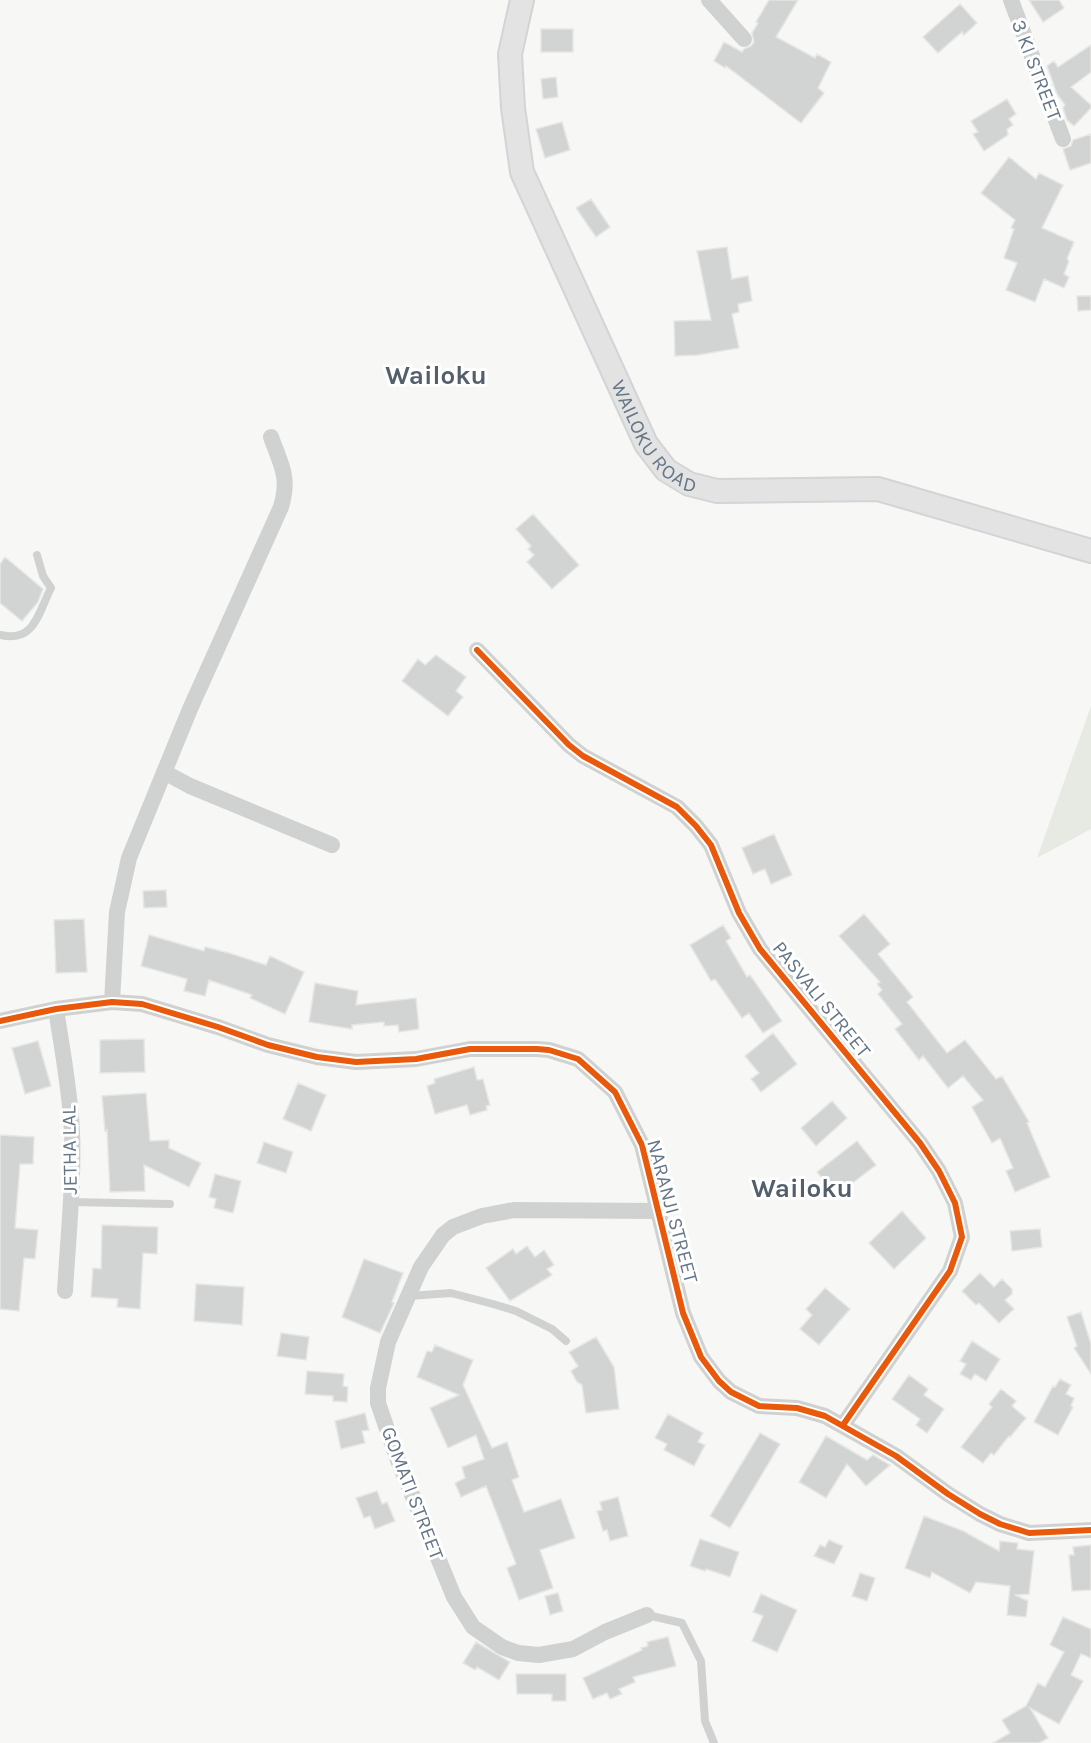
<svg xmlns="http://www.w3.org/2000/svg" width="1091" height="1743" font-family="Karla,sans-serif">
<rect width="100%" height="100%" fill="#f7f7f5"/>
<path fill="#e6eae3" d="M1091,706v123l-54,29z"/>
<path fill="#d2d3d3" stroke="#e6e6e5" stroke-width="1.5" d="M769,0h29l-22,37 39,21 2,-4 14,8 -13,26 6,5 -23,30 -75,-57 -1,2 -11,-7 10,-19 18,10 2,-3 7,-3 3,-4 -2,-9 6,-10 -2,-1z
M1029,0h30l5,8 -21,14z
M960,4l17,19 -13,12 -2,-3 -24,21 -15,-16z
M541,29h32v23h-32z
M1091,45v27l-20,15 20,18v3l-17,18 -7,-6 -4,-12 2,-3 -8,-11 -10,-28 7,-5 4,6z
M556,77l2,20 -15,2 -2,-20z
M1007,99l9,15 -7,5 4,6 -6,4 1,6 -24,16 -11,-17 5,-2 -7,-11z
M562,122l8,28 -25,8 -9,-29z
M1091,134v29l-21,7 -7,-21 8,-3 2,-6z
M1009,157l27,22 3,-6 24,12 -21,43 32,14 -7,17 2,2 -5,13 5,3 -5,11 -20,-9 -9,23 -29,-12 11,-27 -13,-5 10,-29 -3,-1 4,-8 -34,-27z
M591,199l19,28 -14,10 -20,-29z
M727,247l5,32 16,-3 4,25 -14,3 1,8 -7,2 7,34 -41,7 -23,1 -1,-35 37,-1 -14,-69z
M1077,296h14v14l-13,1z
M533,514l46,51 -27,24 -25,-27 7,-7 -6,-6 3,-3 -15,-17z
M5,557l38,32 -5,13 -16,19 -22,-18v-39z
M436,655l30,22 -10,14 7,6 -15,19 -46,-35 16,-22 7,6z
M774,834l18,41 -21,9 -6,-15 -12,5 -11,-26z
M166,890l1,17 -23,1 -1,-17z
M864,914l26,30 -12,10 35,43 -6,5 40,51 18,-13 31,39 6,-3 27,46 -2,1 23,54 -35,15 -9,-21 7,-3 -13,-30 -8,5 -20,-36 11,-7 -20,-24 -15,12 -25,-32 -4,4 -24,-31 7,-5 -24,-30 4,-4 -5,-6 3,-2 -41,-46z
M84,919l3,53 -31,1 -2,-53z
M723,925l8,13 -5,3 21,36 3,-2 32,46 -19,12 -14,-20 -7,5 -27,-39 -4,2 -21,-36z
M149,935l55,16 1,-4 24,6 37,12 4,-9 34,16 -19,42 -35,-16 2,-3 -43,-15 -4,16 -21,-5 3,-12 -46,-13z
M315,983l43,8 -2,14 60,-7 3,31 -20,3 -1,-7 -14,1v-4l-32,3v4l-43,-7z
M773,1033l24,31 -36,28 -10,-13 8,-6 -14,-17z
M144,1039l1,33 -45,1v-33z
M38,1041l13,45 -26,8 -13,-46z
M474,1067l3,13 6,-1 7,26 -4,1 1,4 -17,5 -3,-10 -32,9 -8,-28 8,-3 -1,-4z
M298,1083l28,12 -15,36 -28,-12z
M146,1093l4,48 19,-1v8l32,15 -12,24 -45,-22 1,26 -35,1 -3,-62 -2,1 -3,-35z
M832,1101l15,17 -31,28 -15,-18z
M0,1135l34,2 -1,27h-13l-5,64 23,2 -3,29 -11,-1 -5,53 -19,-2z
M857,1141l19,24 -34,26 -5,-7 -7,5 -13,-17z
M264,1142l29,10 -7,21 -29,-10z
M215,1174l26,7 -8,32 -19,-5 2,-9 -7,-2z
M902,1211l24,27 -32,31 -25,-26z
M102,1225l56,2 -1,27 -14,-1 -3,56 -23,-2 1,-8 -27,-2 2,-29 8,1z
M1040,1229l2,18 -30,4 -2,-20z
M527,1246l8,11 9,-7 10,15 -7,4 5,6 -42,26 -24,-33 27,-19 3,5z
M364,1259l39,14 -11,29 2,1 -14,30 -38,-16z
M980,1273l14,14 8,-8 10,10v5l-7,6 9,9 -15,14 -20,-20 -3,2 -14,-14z
M196,1284l48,3 -2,38 -48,-4z
M825,1288l25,21 -31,36 -19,-16 12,-14 -6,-6z
M1081,1312l10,32v30l-17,-26 3,-2 -10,-29z
M281,1333l28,4 -3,23 -29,-4z
M596,1337l18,30 5,42 -33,4 -4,-28 -5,-3 -6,-11 7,-5 -9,-14z
M972,1341l28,18 -14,22 -11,-7 -4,6 -11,-6 6,-10 -6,-3z
M435,1345l38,15 -10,25 29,63 15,-6 12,35 -7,3 12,32 37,-13 14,39 -35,12 13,38 -34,12 -12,-32 9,-4 -30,-78 -25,11 -6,-14 10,-5 -3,-11 22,-8 -8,-24 -28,13 -18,-40 29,-13 -42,-18 10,-26 5,1z
M307,1371l37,3 -1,12 5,1 -1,15 -14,-1v-5l-28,-2z
M909,1375l19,14 -4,6 20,14 -17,24 -11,-8 4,-6 -28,-20z
M1060,1379l11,6 -5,9 8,4 -3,8 2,1 -15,28 -24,-13 19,-36 2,1z
M1001,1389l15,12 -4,5 14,12 -16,19 -1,-1 -15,19 -3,-2 -8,10 -22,-16 31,-40 -3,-3z
M365,1413l4,17 -7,1 3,12 -24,6 -6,-28z
M668,1414l35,19 -5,9 7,3 -11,21 -30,-16 3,-6 -12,-6z
M760,1433l20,11 -50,84 -20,-12z
M826,1436l41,24 6,-5 17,10 -24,21 -19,-22 -21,34 -27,-16z
M377,1491l5,13 5,-2 8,19 -20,8 -5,-13 -6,2 -8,-20z
M618,1497l10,39 -18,5 -3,-11 -4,1 -6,-20 5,-1 -2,-8z
M924,1516l39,15 36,20 1,-10 18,2 -1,6 17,2 -5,43 -14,1 13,6 -2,16 -19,-2 3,-29 -34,-4 -6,11 -38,-21 -2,6 -25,-10z
M700,1539l39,13 -9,25 -24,-8 -1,2 -15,-5z
M829,1540l14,6 -9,18 -20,-8 6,-11 5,2z
M1091,1545v45l-19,1 -3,-36h5l-1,-8z
M860,1573l15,5 -8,23 -15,-5z
M558,1593l5,18 -13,4 -5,-19z
M761,1594l36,16 -20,42 -25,-11 11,-25 -10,-4z
M1063,1617l28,12v29l-10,-4 -10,21 12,6 -24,43 -29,-16 18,30 -9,5h-46l17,-10 -8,-13 24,-14 12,-23 7,4 19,-35 -14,-7z
M668,1637l8,29 -43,11 2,5 -16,7 3,5 -12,5 -3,-6 -14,6 -10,-21 59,-28 -1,-2 7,-2 -1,-4z
M476,1642l34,20 -11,18 -22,-13 -2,3 -12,-7z
M516,1674h50v27h-14v-7h-35z"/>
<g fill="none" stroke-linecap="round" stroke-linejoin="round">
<defs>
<g id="secondary">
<path id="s1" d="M522,0l-12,54 3,54 9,64 124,272 20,26 23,14 28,7 161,-2 213,62"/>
</g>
</defs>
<use href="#secondary" stroke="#d2d4d5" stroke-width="26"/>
<path stroke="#d0d2d2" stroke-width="8" d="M0,635c35,8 38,-22 51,-47l-8,-12 -6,-21
M70,1202l100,2
M409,1296l42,-3 42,11 23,7 36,18 14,12
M647,1615l35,8 19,38 4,60 9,22"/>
<path stroke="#d0d2d2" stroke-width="16" d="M709,0l35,39
M1011,0l52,139
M477,650l92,95 14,11 94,51 19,19 15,19 28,68 21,36 160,194 19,28 16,32 7,34 -12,34 -107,154
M164,772l26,14 142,59
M112,1002l5,-90 12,-54 61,-149 91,-202c9,-30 0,-42 -10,-70
M56,1009c6,40 14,81 16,122 2,54 -4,107 -7,160
M0,1021l56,-12 56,-7 30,2 76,23 50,18 49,12 39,5 60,-3 54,-10h67l12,1 29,9 37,33 27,53 41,168 18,44 18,24 12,11 28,14 38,2 28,8 71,40 52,38 32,20 20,10 29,9 62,-3
M647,1615l-42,17 -32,17 -34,6 -21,-2 -16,-6 -29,-20 -19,-30 -57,-139 -19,-55v-15l10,-46 33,-75 22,-32 10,-8 29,-11 32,-6 143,1"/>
<use href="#secondary" stroke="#e3e3e3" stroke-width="22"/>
<defs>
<path id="cycleway" d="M477,650l92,95 14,11 94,51 19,19 15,19 28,68 21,36 160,194 19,28 16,32 7,34 -12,34 -107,154
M0,1021l56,-12 56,-7 30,2 76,23 50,18 49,12 39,5 60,-3 54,-10h67l12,1 29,9 37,33 27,53 41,168 18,44 18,24 12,11 28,14 38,2 28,8 71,40 52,38 32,20 20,10 29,9 62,-3"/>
</defs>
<use href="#cycleway" stroke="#fff" stroke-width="10"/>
<use href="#cycleway" stroke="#e8590c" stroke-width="6"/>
</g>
<g text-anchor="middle" stroke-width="6" stroke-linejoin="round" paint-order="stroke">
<g font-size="20" fill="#657687" stroke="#fff">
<text transform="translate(1037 70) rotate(69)" y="7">3 KI STREET</text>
<text dy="7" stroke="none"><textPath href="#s1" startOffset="472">WAILOKU ROAD</textPath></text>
<text transform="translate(822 999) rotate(51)" y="7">PASVALI STREET</text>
<text transform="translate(69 1150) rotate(-91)" y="7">JETHA LAL</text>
<text transform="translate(673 1211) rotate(75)" y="7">NARANJI STREET</text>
<text transform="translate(413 1493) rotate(69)" y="7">GOMATI STREET</text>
</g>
<g font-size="26" font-weight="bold" fill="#53606c" stroke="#fff">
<text x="436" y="384">Wailoku</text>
<text x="802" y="1197">Wailoku</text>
</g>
</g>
</svg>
